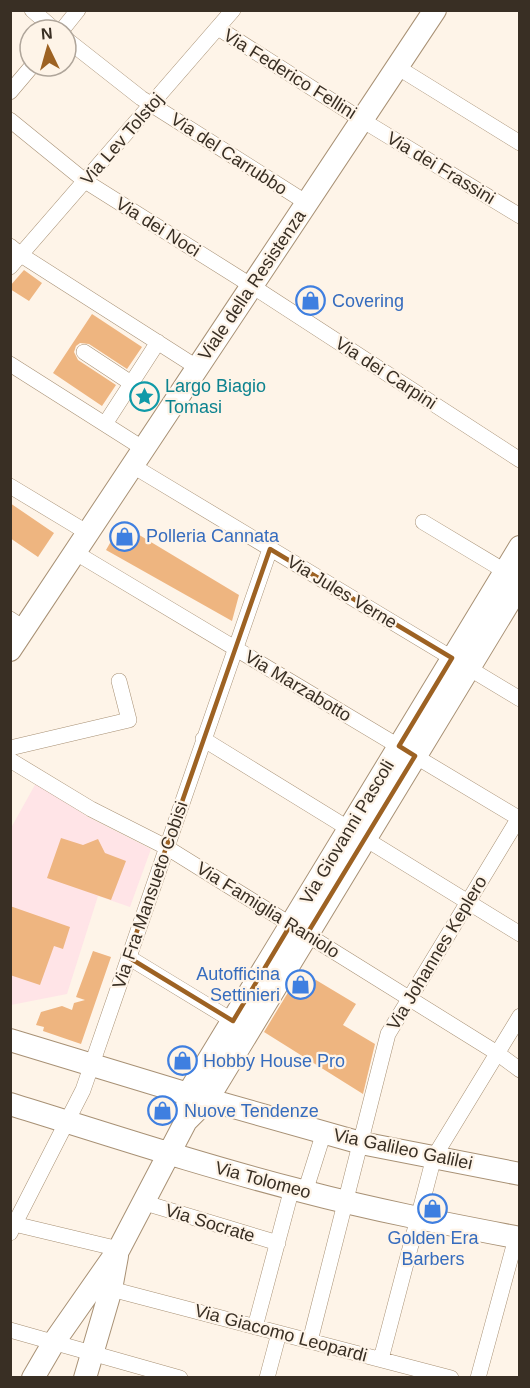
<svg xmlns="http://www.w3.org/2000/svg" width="530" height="1388" font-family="Arial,sans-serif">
<rect width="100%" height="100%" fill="#fef4e8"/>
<path fill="#ffe4e7" d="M36,783l52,34 63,32 -21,58 -32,-11 -31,98 -56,11v-177z"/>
<path fill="#eeb580" d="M24,270l18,13 -13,18 -19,-12v-3z
M92,314l50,33 -15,22 -38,-25 -9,-1 -4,3 -2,6 4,8 38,25 -14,21 -49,-33z
M10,503l44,30 -16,24 -28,-19z
M121,524l118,71 -7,26 -126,-71z
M61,838l22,7 15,-6 7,14 21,8 -15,39 -64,-22z
M10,906l60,21 -7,22 -9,-3 -14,39 -30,-10z
M93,951l18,6 -30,87 -38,-13 1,-4 -8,-2 5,-13 21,-6 10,4 2,-7 11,-3 -9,-3z
M301,971l55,33 -13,21 32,19 -12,50 -99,-62z"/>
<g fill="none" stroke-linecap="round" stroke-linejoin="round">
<defs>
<path id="street" d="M32,10l23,20
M218,28l144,92 158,96
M62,30l16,-20
M66,39l75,59 166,105
M397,67l123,76
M10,92l22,-26
M10,120l75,61 167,105 268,174
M10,246l11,9 177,113
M10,267l223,-257
M84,352l47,31
M10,364l134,85
M105,424l53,-82
M133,466l387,233
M10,486l78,47
M423,522l90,54
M76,553l444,266
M10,619l15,10
M203,739l317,195
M10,748l119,-28 -10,-39
M10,760l81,49 75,38 331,206 23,17
M128,957l105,64
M305,1192l19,-60
M142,1202l136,41
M10,1223l109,26
M10,1233l73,-143 187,-541
M111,1289l340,89
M255,1327l37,-139
M10,1330l170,48
M310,1341l78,-307 132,-218
M381,1359l53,-202 86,-141
M267,1378l12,-45
M478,1378l38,-140"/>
<path id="secondary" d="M10,650l425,-640
M10,1040l178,54 173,49 159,31
M10,1104c97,30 194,62 292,87 72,19 145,33 218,47
M186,1121l2,-27 332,-547
M33,1378l21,-36 65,-93 67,-128 21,-21 313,-516
M85,1378l26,-89 6,-33"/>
</defs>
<use href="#street" stroke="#a89175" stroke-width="16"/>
<use href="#secondary" stroke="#a89175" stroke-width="24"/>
<use href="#street" stroke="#fff" stroke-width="15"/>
<use href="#secondary" stroke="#fff" stroke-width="22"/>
</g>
<path fill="none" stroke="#9d6223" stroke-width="4.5" stroke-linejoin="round" d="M270,549l182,109 -53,88 16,10 -108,178 -16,-10 -58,97 -105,-64z"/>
<defs>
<symbol id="shop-ring" viewBox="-11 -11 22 22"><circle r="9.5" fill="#fef4e8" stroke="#3f7fe0" stroke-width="1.5"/><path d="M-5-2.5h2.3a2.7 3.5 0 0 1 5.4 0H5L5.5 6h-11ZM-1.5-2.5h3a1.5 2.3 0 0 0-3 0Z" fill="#3f7fe0"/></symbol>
<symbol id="sight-ring" viewBox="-11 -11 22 22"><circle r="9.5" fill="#fef4e8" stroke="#0f9aa8" stroke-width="1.5"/><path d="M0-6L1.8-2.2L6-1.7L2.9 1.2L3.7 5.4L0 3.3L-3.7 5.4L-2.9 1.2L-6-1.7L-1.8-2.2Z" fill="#0f9aa8"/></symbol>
</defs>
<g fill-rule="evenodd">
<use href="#shop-ring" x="294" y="284" width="33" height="33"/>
<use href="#sight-ring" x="128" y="380" width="33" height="33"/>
<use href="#shop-ring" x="108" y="520" width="33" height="33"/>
<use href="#shop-ring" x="284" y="968" width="33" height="33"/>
<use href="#shop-ring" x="166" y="1044" width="33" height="33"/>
<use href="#shop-ring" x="146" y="1094" width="33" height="33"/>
<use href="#shop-ring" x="416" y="1192" width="33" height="33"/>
</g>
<g text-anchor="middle" stroke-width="4.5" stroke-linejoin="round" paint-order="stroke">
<g font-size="18" fill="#392f24" stroke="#fef4e8">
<text transform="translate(290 74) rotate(32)" y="6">Via Federico Fellini</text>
<text transform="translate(122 139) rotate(-49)" y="6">Via Lev Tolstoj</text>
<text transform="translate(229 154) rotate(33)" y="6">Via del Carrubbo</text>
<text transform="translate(441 168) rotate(31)" y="6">Via dei Frassini</text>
<text transform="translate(158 227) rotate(32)" y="6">Via dei Noci</text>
<text transform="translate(252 285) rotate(-56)" y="6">Viale della Resistenza</text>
<text transform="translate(386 373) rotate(33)" y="6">Via dei Carpini</text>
<text transform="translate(342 592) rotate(31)" y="6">Via Jules Verne</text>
<text transform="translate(298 686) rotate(31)" y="6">Via Marzabotto</text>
<text transform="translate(347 832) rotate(-59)" y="6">Via Giovanni Pascoli</text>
<text transform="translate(150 895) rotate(-71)" y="6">Via Fra Mansueto Cobisi</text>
<text transform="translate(268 910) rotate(32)" y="6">Via Famiglia Raniolo</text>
<text transform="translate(437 953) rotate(-59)" y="6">Via Johannes Keplero</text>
<text transform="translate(403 1149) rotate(12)" y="6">Via Galileo Galilei</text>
<text transform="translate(263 1180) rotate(15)" y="6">Via Tolomeo</text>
<text transform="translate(210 1223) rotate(17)" y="6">Via Socrate</text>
<text transform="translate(281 1333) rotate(15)" y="6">Via Giacomo Leopardi</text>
</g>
<g font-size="18" fill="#366cbe" stroke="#fef4e8" text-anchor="start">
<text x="332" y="307">Covering</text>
<text x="146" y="542">Polleria Cannata</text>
<text x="280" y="980" text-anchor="end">Autofficina<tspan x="280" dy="21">Settinieri</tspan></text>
<text x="203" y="1067">Hobby House Pro</text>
<text x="184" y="1117">Nuove Tendenze</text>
<text x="433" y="1244" text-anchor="middle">Golden Era<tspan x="433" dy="21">Barbers</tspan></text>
</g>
<g font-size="18" fill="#0d838f" stroke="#fef4e8" text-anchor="start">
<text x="165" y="392">Largo Biagio<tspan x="165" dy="21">Tomasi</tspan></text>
</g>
</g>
<rect width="530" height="1388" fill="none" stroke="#392f24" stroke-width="24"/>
<g transform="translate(48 48) rotate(355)"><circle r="28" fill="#fef4e8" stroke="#afa59a" stroke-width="1.5"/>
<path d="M0-4.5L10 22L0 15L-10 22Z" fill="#9d6223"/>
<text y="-9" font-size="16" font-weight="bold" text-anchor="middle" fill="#392f24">N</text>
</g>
</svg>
